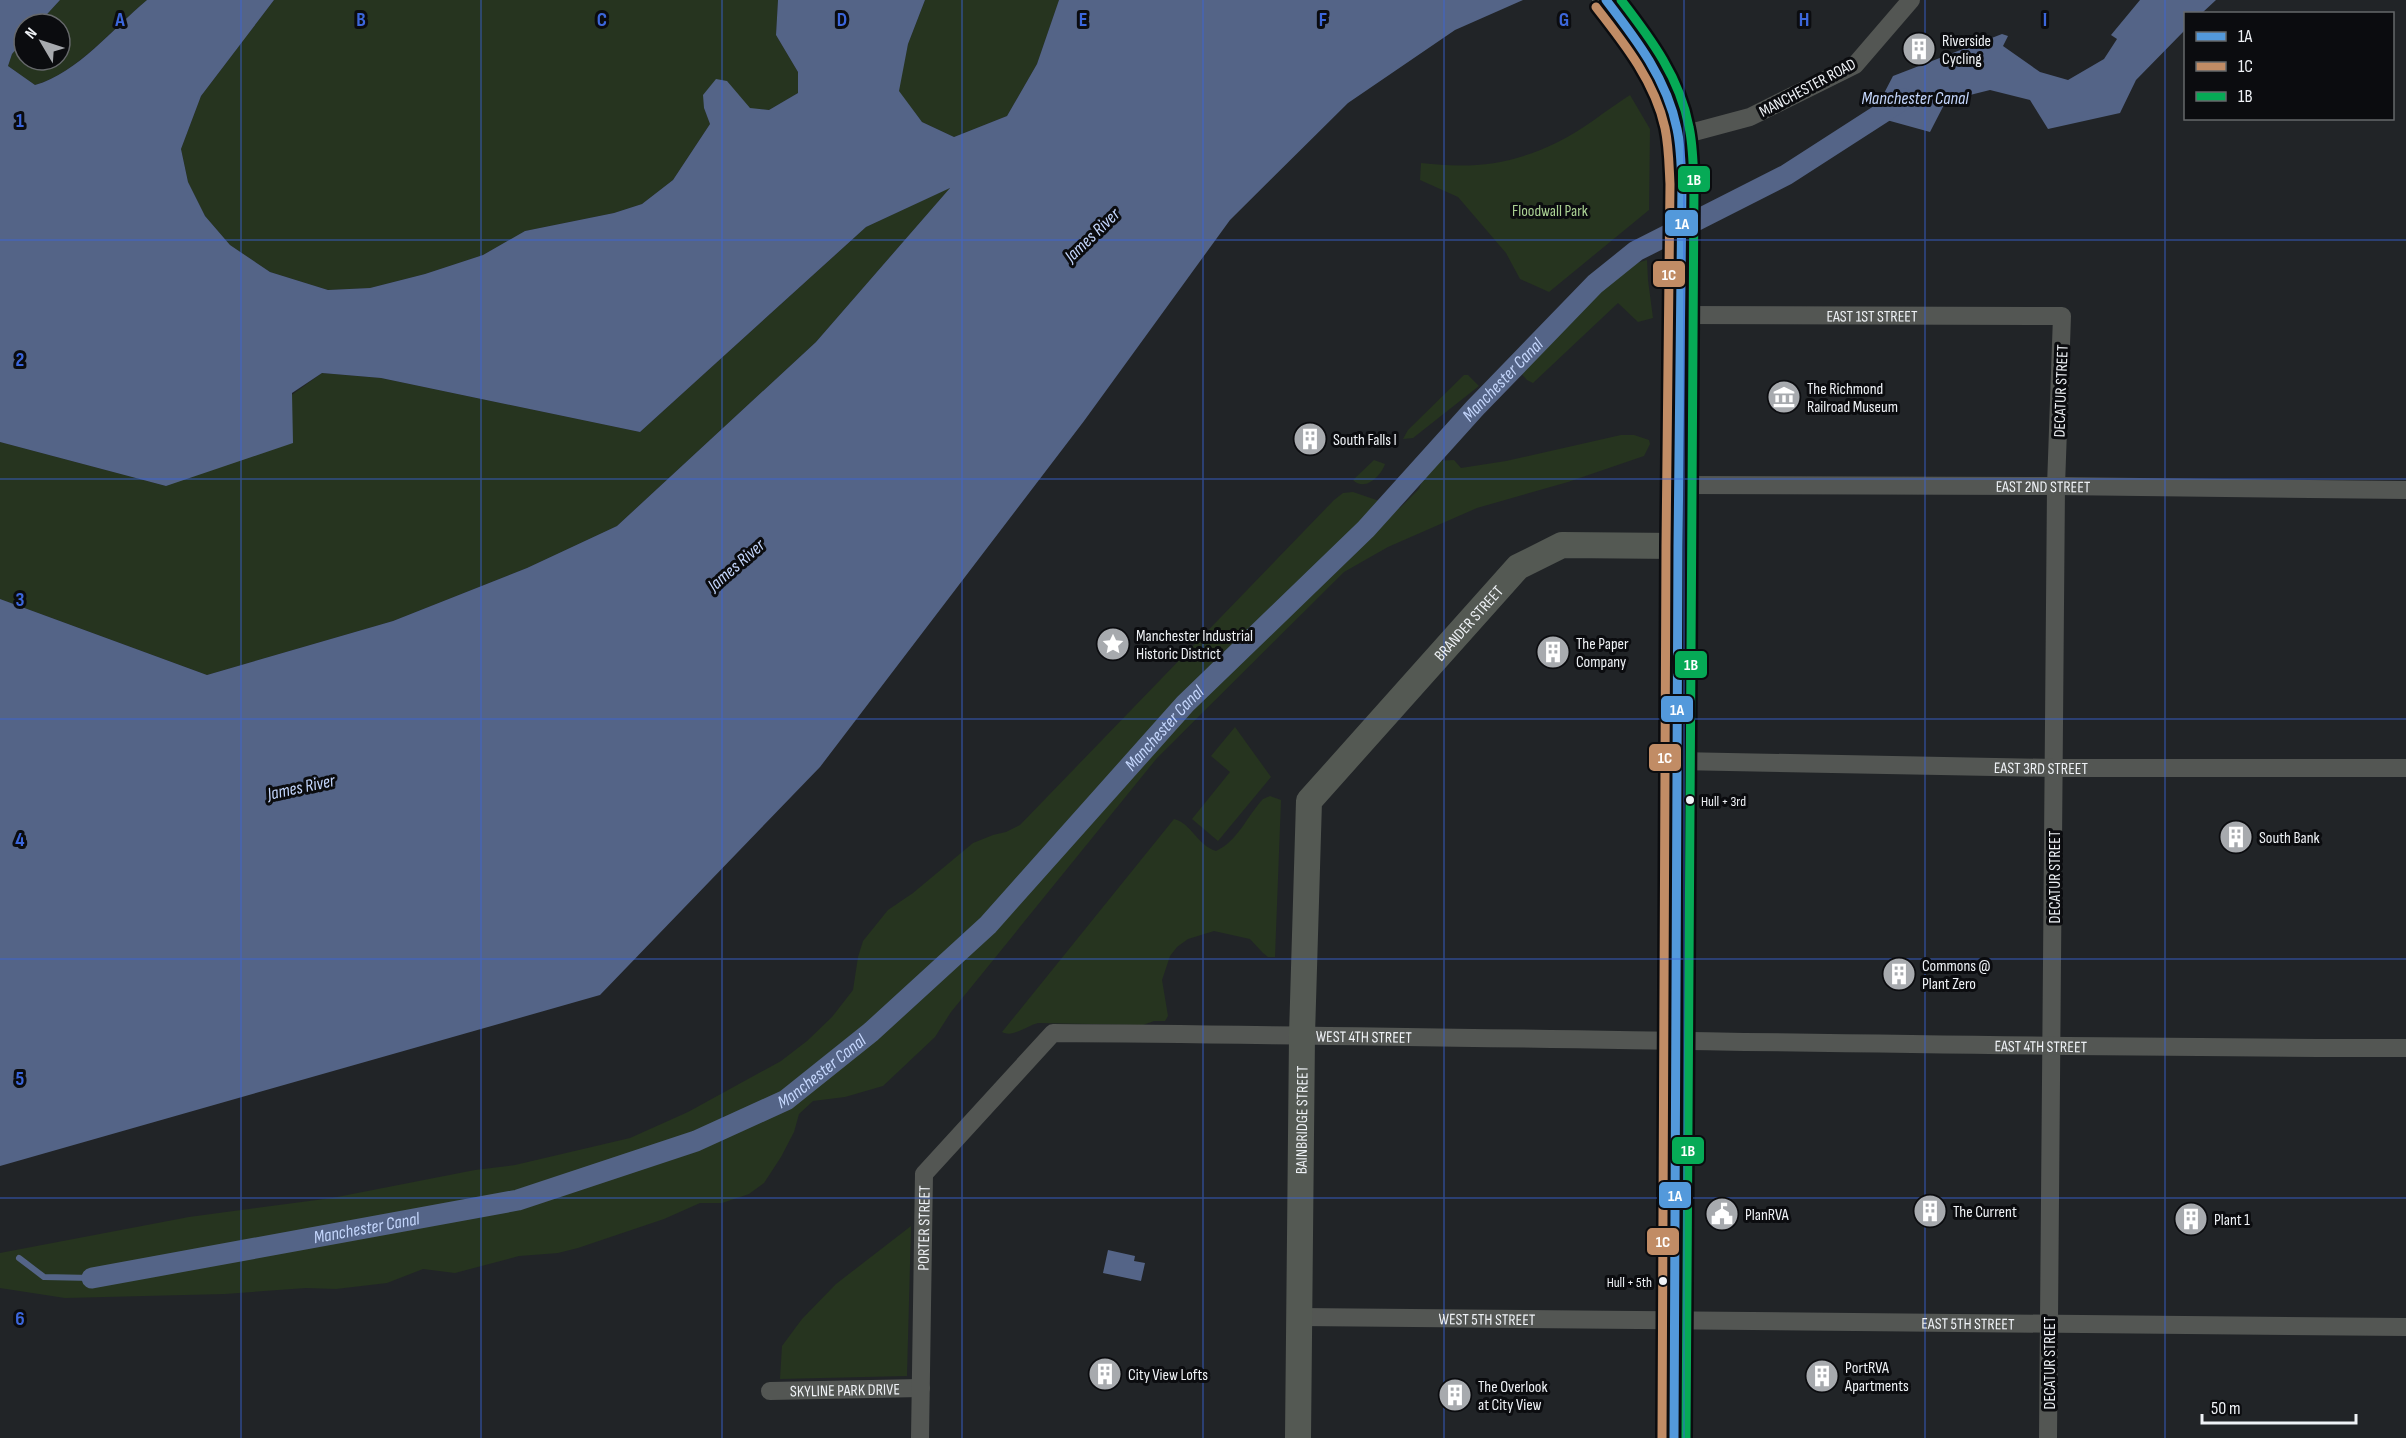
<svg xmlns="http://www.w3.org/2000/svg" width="2406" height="1438" font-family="'Sofia Sans Condensed',sans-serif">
<rect width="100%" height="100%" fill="#212427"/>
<path fill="#26341f" d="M60,0h87c-33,27 -70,73 -112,85l-27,-19 4,-12 12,-14v20h36v-36h-22z
M274,0h504l-2,35 22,37v21l-29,17 -65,-2 6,16 -37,56 -31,24 -28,9 -89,18 -42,24 -58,19 -55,14 -42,2 -58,-18 -40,-27 -25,-29 -17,-34 -7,-33 20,-53z
M925,0h134l-22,64 -30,52 -53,21 -32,-15 -24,-31 10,-47z
M1630,95l20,34 -1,81 -100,82 -29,-13 -14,-26 -48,-56 -38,-17 1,-17c51,6 89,2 135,-20 26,-12 50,-33 74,-48z
M951,187l-135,155 -199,184 -90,42 -134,53 -186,54 -207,-76v-157l166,44 156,-113 59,5 259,54 226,-205z
M1647,260l1,20 5,38 -15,4 -20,-19 -85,80 -6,-3 -9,-10 32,-33 27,-21 29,-36 14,-12z
M1464,375h4l11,11 -66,52 -10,1 5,-9z
M1621,435h13l15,5 1,4 -6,12 -76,26 -91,26 -89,39 -44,25 -187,186 -206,254 -16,25 -52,49 -38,11 -32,4 -14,13 -5,18 -13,25 -17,26 -15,11 -27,9h-22l-36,16 -86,29 -20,5 -39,3 -64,17 -32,-4 -36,14 -51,6 -30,-1 -81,6 -160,4 -65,-10v-35l189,-36 143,-19 143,-28 40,-5 115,-27 58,-26 93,-51 26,-20 25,-24 21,-27 5,-33 5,-16 25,-31 25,-17 60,-50 20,-8 13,-3 14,-7 314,-325 9,-7 10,-1 47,16 19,-19 7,-18 9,-10 19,-1 7,8 45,-7z
M1374,460l11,4c-4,12 -20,28 -32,16z
M1235,727l36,50 -53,64 -26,-22 38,-47 -19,-16z
M1270,796l11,4 -6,157h-7l-5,-4 -13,-14 -36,-8 -26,8 -11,8 -7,9 -8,24 6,36 -3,5h-11l-11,4 -105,-2c-12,3 -25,15 -36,9l172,-213c17,4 23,26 42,32 21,-9 32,-36 47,-52z
M911,1226l-4,150 -127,3 2,-33 20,-27 34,-35z"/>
<path fill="#546487" d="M0,0h60l-22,24h-14v16l-12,14 -4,12 27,19c43,-12 78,-57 112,-85h127l-73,96 -20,53 7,33 17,34 25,29 40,27 58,18 42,-2 55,-14 58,-19 42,-24 89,-18 28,-9 31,-24 37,-56 -6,-16 -1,-13 13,-16 11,2 23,27 19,2 29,-17v-21l-22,-37 2,-35h147l-17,44 -9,47 23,31 32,15 53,-21 30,-52 22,-64h464l-68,30 -107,73 -118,117 -146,201 -264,346 -220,228 -600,171v-567l207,76 186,-54 134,-53 90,-42 199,-184 134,-154 -84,39 -226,205 -259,-54 -59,-5 -30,20 1,50 -127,43 -166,-44z
M2140,0h76l-14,13 -16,1 -1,16 -49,50 -16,33 -72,16 -18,-29 -40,-10 -44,11 -16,31 -47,-13 -4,-16 14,-27 109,-42 6,2 -5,10 37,26 28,8 36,-21 13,-20 -6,-4z
M1108,1250l27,6 -1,5 11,2 -4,18 -38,-8z"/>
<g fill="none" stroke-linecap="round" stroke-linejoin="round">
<path stroke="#546487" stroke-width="6" d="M19,1258l25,19 48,1"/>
<path stroke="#546487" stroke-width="21" id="s1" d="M92,1278l426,-78 178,-59 90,-41 85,-68 117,-107 197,-221 181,-175 109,-121 120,-124 41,-33 150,-76 118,-76"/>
<g stroke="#535653" stroke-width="18">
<path d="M1679,136l71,-19 105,-52 56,-65"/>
<path id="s2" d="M1680,315l382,1 -6,170 -8,952"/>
<path id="s3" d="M1680,485l376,1 350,4"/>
<path id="s4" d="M1677,761l377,7h352"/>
<path id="s5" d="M1299,1317l1107,10"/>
<path id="s6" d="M770,1391l151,-3"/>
<path id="s7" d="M920,1438l4,-264 129,-141c451,3 902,15 1353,15"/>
</g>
<path stroke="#545953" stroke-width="26" id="s8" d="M1298,1438l4,-403 7,-234 209,-234 44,-22 116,1"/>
<path stroke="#5b6059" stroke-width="28" d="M1606,0c28,37 58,73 69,119 6,21 5,43 7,65l-4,362 -4,892"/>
<defs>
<path id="bus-1" d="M1606,0c30,39 61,79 71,129 4,18 4,37 5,55l-4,362 -4,892"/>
<path id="bus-2" d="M1596,7c29,37 59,75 69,121 4,19 4,38 5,56l-4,362 -4,892"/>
<path id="bus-3" d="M1621,0c30,39 59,78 68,127 4,18 4,37 5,56l-8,1255"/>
</defs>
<use href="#bus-1" stroke="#0b0c0f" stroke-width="14"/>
<use href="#bus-2" stroke="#0b0c0f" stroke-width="14"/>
<use href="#bus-3" stroke="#0b0c0f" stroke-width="14"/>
<use href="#bus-1" stroke="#5399db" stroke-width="9"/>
<use href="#bus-2" stroke="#c18c65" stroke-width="9"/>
<use href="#bus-3" stroke="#06aa56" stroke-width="9"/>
</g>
<path fill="none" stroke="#3c67dc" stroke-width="1.5" stroke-opacity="0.55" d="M241,0v1438M481,0v1438M722,0v1438M962,0v1438M1203,0v1438M1444,0v1438M1684,0v1438M1925,0v1438M2165,0v1438M0,240h2406M0,479h2406M0,719h2406M0,959h2406M0,1198h2406"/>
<defs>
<symbol id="building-disc" viewBox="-11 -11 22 22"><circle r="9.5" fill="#a7aaae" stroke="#0b0c0f"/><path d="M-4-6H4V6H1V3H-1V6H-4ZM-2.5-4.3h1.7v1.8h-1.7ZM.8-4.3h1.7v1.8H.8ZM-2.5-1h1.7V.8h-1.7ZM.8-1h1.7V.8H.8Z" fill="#fff"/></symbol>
<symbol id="museum-disc" viewBox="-11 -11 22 22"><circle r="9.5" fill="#a7aaae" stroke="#0b0c0f"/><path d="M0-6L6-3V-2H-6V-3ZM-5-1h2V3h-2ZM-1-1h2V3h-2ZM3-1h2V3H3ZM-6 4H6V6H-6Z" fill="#fff"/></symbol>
<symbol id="sight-disc" viewBox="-11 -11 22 22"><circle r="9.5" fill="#a7aaae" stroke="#0b0c0f"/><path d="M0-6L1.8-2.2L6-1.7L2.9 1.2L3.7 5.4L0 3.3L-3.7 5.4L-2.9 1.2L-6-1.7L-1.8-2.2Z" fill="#fff"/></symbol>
<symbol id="civic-disc" viewBox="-11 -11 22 22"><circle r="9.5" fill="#a7aaae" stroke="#0b0c0f"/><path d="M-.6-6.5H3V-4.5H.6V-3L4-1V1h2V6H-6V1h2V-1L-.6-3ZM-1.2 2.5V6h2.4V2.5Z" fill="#fff"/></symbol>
</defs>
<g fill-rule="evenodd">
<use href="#building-disc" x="1900" y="30" width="38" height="38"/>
<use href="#museum-disc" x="1765" y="378" width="38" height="38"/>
<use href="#building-disc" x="1291" y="420" width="38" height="38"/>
<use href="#sight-disc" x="1094" y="625" width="38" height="38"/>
<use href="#building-disc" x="1534" y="633" width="38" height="38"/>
<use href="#building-disc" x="2217" y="818" width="38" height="38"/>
<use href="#building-disc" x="1880" y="955" width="38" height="38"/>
<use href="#building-disc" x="1911" y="1192" width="38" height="38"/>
<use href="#civic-disc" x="1703" y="1195" width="38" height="38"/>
<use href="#building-disc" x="2172" y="1200" width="38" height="38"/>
<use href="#building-disc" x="1086" y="1355" width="38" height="38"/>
<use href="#building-disc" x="1803" y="1357" width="38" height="38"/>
<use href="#building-disc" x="1436" y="1376" width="38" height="38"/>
</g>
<g fill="#eff2f6" stroke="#0b0c0f" stroke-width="2">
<circle cx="1690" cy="800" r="5"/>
<circle cx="1663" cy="1281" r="5"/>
</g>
<g text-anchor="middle" stroke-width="6" stroke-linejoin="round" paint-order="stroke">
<g font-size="14" fill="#eff2f6" stroke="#0b0c0f" text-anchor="start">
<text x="1701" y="806">Hull + 3rd</text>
<text x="1652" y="1287" text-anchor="end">Hull + 5th</text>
</g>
<g font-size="16" fill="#eff2f6" stroke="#0b0c0f" text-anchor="start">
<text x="1942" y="46">Riverside<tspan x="1942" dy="18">Cycling</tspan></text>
<text x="1807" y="394">The Richmond<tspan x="1807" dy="18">Railroad Museum</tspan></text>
<text x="1333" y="445">South Falls I</text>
<text x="1136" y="641">Manchester Industrial<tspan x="1136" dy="18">Historic District</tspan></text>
<text x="1576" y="649">The Paper<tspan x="1576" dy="18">Company</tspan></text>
<text x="2259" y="843">South Bank</text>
<text x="1922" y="971">Commons @<tspan x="1922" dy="18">Plant Zero</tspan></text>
<text x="1953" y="1217">The Current</text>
<text x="1745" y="1220">PlanRVA</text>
<text x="2214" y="1225">Plant 1</text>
<text x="1845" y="1373">PortRVA<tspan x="1845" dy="18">Apartments</tspan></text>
<text x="1128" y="1380">City View Lofts</text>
<text x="1478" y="1392">The Overlook<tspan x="1478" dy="18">at City View</tspan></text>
</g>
<g font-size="16" fill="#eff2f6" stroke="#0b0c0f">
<text transform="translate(1807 87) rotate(-28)" y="6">MANCHESTER ROAD</text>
<text dy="6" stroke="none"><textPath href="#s2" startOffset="192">EAST 1ST STREET</textPath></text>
<text transform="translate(2060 391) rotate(-88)" y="6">DECATUR STREET</text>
<text dy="6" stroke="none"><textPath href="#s3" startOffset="363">EAST 2ND STREET</textPath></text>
<text dy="6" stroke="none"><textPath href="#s8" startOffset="876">BRANDER STREET</textPath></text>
<text dy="6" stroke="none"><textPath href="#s4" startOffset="364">EAST 3RD STREET</textPath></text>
<text transform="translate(2054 877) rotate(-90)" y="6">DECATUR STREET</text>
<text dy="6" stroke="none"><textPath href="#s7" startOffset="766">WEST 4TH STREET</textPath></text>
<text dy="6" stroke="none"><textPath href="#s7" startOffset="1443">EAST 4TH STREET</textPath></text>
<text dy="6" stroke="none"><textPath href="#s8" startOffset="318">BAINBRIDGE STREET</textPath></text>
<text dy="6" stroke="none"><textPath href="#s7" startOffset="210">PORTER STREET</textPath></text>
<text dy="6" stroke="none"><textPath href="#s5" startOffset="188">WEST 5TH STREET</textPath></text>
<text dy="6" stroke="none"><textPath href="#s5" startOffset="669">EAST 5TH STREET</textPath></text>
<text transform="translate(2049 1363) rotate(-90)" y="6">DECATUR STREET</text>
<text dy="6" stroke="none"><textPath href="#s6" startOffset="75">SKYLINE PARK DRIVE</textPath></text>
</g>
<g font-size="16" fill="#abd294" stroke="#0b0c0f">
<text x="1550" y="216">Floodwall Park</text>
</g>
<g font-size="18" font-style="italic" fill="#c4d6fc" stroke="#0b0c0f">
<text x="1915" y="104">Manchester Canal</text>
<text transform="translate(1092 235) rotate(-44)" y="6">James River</text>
<text dy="6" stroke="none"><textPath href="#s1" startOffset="1737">Manchester Canal</textPath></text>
<text transform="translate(736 565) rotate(-41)" y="6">James River</text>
<text dy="6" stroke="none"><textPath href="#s1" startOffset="1251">Manchester Canal</textPath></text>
<text transform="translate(301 787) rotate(-12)" y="6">James River</text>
<text dy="6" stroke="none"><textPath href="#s1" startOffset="765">Manchester Canal</textPath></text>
<text dy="6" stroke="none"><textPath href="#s1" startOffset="279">Manchester Canal</textPath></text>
</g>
</g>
<g font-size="20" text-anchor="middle" font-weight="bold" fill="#3c67dc" stroke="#0b0c0f" stroke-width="6" stroke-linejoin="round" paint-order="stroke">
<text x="120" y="26">A</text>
<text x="361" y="26">B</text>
<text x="602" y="26">C</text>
<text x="842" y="26">D</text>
<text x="1083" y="26">E</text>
<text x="1323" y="26">F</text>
<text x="1564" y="26">G</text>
<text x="1804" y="26">H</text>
<text x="2045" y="26">I</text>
<text x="20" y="127">1</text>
<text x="20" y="366">2</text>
<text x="20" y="606">3</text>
<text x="20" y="846">4</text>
<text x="20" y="1085">5</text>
<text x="20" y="1325">6</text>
</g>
<g stroke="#0b0c0f" stroke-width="2">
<rect x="1677" y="165" width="34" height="28" rx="6" fill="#06aa56"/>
<rect x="1664" y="209" width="35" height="28" rx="6" fill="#5399db"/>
<rect x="1652" y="260" width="34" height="28" rx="6" fill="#c18c65"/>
<rect x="1674" y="650" width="34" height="29" rx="6" fill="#06aa56"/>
<rect x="1660" y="695" width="34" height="28" rx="6" fill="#5399db"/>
<rect x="1648" y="743" width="34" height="29" rx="6" fill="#c18c65"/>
<rect x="1671" y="1136" width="34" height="29" rx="6" fill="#06aa56"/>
<rect x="1658" y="1181" width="34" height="28" rx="6" fill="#5399db"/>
<rect x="1646" y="1227" width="34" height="29" rx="6" fill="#c18c65"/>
</g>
<g font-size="16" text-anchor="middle" font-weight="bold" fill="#fff">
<text x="1694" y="185">1B</text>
<text x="1682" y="229">1A</text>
<text x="1669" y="280">1C</text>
<text x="1691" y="670">1B</text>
<text x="1677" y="715">1A</text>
<text x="1665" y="763">1C</text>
<text x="1688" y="1156">1B</text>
<text x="1675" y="1201">1A</text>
<text x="1663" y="1247">1C</text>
</g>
<rect x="2184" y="12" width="210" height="108" fill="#0b0c0f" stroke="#66686b" stroke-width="1.5"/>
<rect x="2196" y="32" width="30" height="9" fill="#5399db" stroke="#66686b" stroke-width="1.5"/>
<text x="2238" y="42" font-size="18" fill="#eff2f6">1A</text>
<rect x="2196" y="62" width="30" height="9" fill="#c18c65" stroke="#66686b" stroke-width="1.5"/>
<text x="2238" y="72" font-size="18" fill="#eff2f6">1C</text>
<rect x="2196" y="92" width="30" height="9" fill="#06aa56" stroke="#66686b" stroke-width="1.5"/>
<text x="2238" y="102" font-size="18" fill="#eff2f6">1B</text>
<g transform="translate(42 42) rotate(309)"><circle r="28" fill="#0b0c0f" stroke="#66686b" stroke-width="1.5"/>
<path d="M0-4.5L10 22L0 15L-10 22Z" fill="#a7aaae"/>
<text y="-9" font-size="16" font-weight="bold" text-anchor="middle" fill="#eff2f6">N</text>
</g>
<path d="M2202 1414v9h154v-9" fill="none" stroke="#eff2f6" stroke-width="3"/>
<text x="2211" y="1414" font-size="18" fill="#eff2f6" stroke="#0b0c0f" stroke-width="4.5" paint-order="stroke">50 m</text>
</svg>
